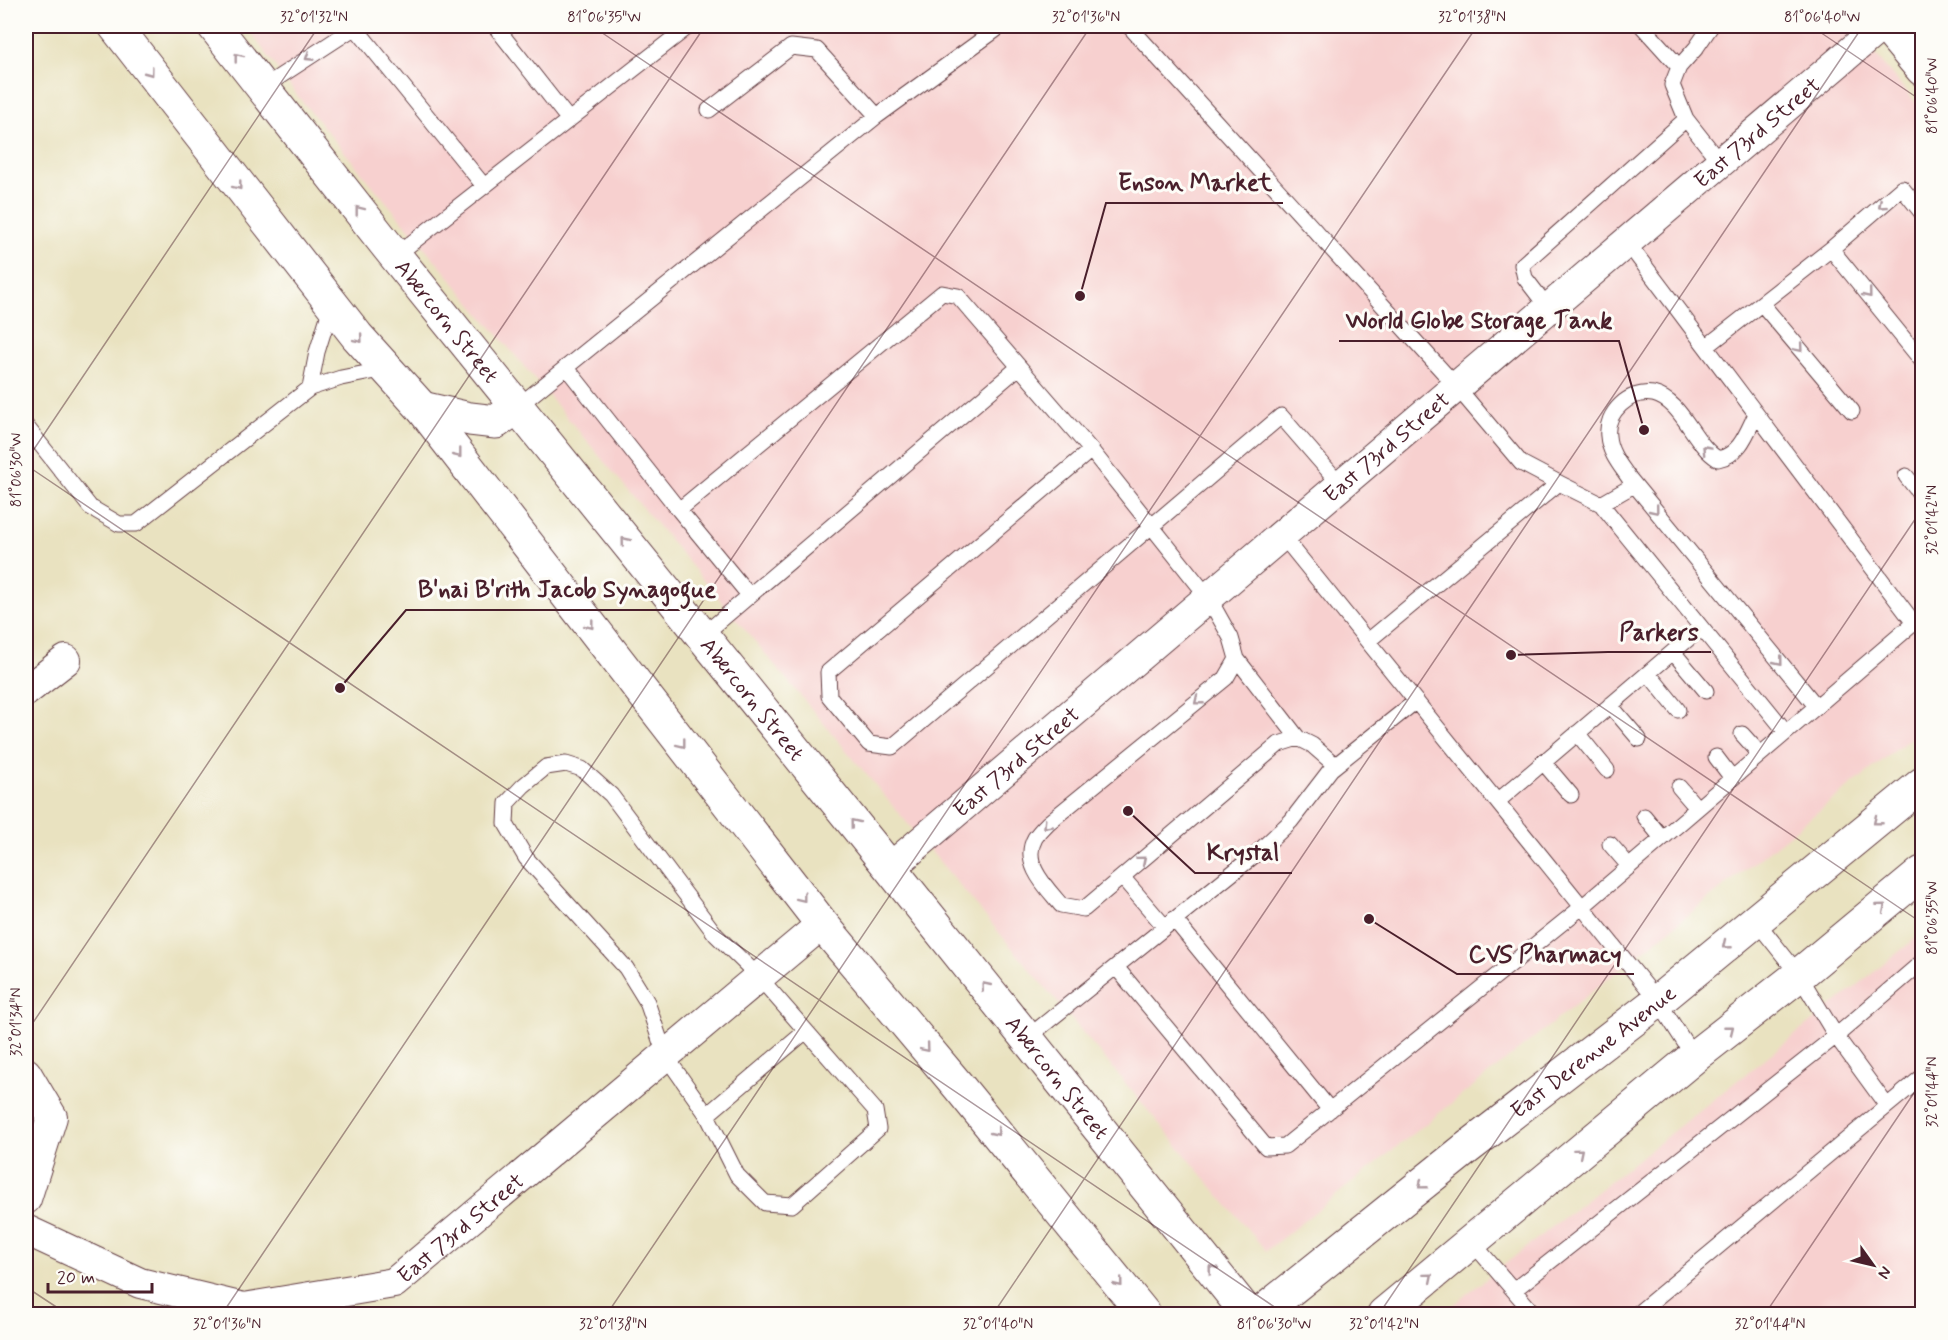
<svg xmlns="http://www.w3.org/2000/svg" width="1948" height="1340" font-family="Mynerve,sans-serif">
<rect width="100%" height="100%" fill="#fdfcf7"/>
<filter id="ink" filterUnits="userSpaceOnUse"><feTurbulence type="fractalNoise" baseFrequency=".0167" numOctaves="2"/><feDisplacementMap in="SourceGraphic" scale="12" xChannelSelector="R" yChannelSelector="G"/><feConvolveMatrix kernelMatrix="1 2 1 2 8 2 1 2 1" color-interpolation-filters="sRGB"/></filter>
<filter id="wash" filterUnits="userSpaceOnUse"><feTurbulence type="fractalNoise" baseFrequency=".008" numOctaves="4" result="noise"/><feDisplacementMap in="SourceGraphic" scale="24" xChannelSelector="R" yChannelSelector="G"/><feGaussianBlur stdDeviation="1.35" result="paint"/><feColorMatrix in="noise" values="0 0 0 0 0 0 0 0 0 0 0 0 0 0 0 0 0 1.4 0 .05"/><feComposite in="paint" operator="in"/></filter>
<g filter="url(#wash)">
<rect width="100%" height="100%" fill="#e9e2c0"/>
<path fill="#f7d0cf" d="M246,26h1605l71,84v619l-656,522 -971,-1158z
M1922,933v381h-480l416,-329z"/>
</g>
<g filter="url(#ink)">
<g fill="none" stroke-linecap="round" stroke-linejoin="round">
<defs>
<path id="lane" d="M354,26l130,160
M495,26l74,94
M1129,26l327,360 65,77 38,20
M1642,26l37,41
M1711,26l-15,22 -17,19 -7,18 14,34 34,43
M262,88l95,-62
M709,110l82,-63 26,3 60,66
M1831,249l91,112
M395,256l294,-230
M1762,304l90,107
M1548,308l-23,-30 -3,-13 164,-146
M1706,347l125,-98 71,-61 20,25
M566,367l113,143 263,-217 16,3 133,154 117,147 23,41 6,21 61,79 14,7 23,20
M310,388l7,-36 15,-48
M517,407l360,-291 124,-90
M1756,414c-9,18 -16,41 -38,45 -26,-16 -35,-58 -65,-65 -24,-4 -48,19 -45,42 1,16 12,29 21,42l187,228
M26,426l64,81 29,17h17l174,-136 31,-10 45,-9
M1091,450l-263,222 1,24 40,48 23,3 389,-331 59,68
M1906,476l16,20
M1601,504l33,-19
M679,510l70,85
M1281,534l377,467 36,56
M702,636l317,-269
M1368,641l191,-158 42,21 185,228
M1673,652l33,39
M1237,659l-11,19 -178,145c-4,4 -9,9 -13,15 -14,25 11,49 26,67l23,4 195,-165 19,-6
M1648,673l30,37
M1610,705l29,34
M1577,733l30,37
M1742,734l18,20
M1716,757l16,21
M1543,762l28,33
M566,764l16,5 29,26 105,140 42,41 117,134 3,19 -86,76 -27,-2 -28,-28 -30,-60 -42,-60 -18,-53 -21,-34 -100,-110 -20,-34 1,-21 16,-17 23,-19z
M1679,787l18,21
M1498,801l203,-173
M1644,816l18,22
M1610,844l19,22
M1122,877l43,50
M1174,919l156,191
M1116,967l150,180 19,-1 297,-239 332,-284 -288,-382
M1027,1038l229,-184 35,-33 40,-52 85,-68
M1887,1106l35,-29
M707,1115l99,-84
M1472,1242l62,72
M1514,1290l322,-254 -37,-61 -43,-54
M1637,1314l250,-208 -51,-70 86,-74"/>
<g id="street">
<path d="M26,691l40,-31"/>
<path id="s1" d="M890,868l991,-842"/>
<path d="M26,1073l26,44 -26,82"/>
<path id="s2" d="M26,1230l114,53 104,25 150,-25 428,-359"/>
</g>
<path id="secondary" d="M1886,26l36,43"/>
<g id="primary">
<path d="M115,26l242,310 65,72 400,516 137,163 185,227"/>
<path id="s3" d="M214,26l174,221 502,621 358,446"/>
<path d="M422,408l48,11 26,3 21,-15"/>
</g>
<g id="highway">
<path id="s4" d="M1260,1314l207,-166 191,-147 264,-217"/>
<path d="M1384,1314l310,-257 105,-82 123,-102"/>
</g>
</defs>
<use href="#lane" stroke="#623c41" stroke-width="17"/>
<use href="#street" stroke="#623c41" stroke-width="32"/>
<use href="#secondary" stroke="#623c41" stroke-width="35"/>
<use href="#primary" stroke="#623c41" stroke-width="35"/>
<use href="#highway" stroke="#623c41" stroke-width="35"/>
<use href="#lane" stroke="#fff" stroke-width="15"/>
<use href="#street" stroke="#fff" stroke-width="30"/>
<use href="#secondary" stroke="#fff" stroke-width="33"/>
<use href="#primary" stroke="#fff" stroke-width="33"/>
<use href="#highway" stroke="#fff" stroke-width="33"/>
</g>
<defs><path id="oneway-chevron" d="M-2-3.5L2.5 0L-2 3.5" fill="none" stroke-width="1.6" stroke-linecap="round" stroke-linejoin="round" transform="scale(1.5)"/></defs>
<g stroke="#ae9aa0">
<use href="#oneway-chevron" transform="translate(238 57) rotate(-128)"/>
<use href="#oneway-chevron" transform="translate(309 57) rotate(147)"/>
<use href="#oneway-chevron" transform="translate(150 72) rotate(53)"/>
<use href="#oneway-chevron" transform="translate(238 186) rotate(52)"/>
<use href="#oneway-chevron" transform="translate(1882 205) rotate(139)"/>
<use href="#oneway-chevron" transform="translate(359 210) rotate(-128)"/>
<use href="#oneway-chevron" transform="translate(1868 294) rotate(51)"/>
<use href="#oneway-chevron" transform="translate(359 339) rotate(50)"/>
<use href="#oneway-chevron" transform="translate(1799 348) rotate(50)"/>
<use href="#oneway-chevron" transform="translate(1706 449) rotate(-133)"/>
<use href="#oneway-chevron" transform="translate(458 454) rotate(52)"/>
<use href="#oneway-chevron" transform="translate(1655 510) rotate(51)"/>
<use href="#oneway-chevron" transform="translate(625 541) rotate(-129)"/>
<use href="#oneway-chevron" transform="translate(590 625) rotate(52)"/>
<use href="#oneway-chevron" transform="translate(1779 661) rotate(51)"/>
<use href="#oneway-chevron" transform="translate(1198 701) rotate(141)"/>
<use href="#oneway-chevron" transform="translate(682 744) rotate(52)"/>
<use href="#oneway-chevron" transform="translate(1877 821) rotate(141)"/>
<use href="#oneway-chevron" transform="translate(854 823) rotate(-129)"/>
<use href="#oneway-chevron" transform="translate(1047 825) rotate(134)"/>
<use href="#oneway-chevron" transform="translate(1142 860) rotate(-40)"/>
<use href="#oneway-chevron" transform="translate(802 898) rotate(52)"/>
<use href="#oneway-chevron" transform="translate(1882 907) rotate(-40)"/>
<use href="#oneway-chevron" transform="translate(1726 945) rotate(141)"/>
<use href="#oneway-chevron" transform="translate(985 986) rotate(-129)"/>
<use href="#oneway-chevron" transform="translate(1730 1029) rotate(-38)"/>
<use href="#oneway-chevron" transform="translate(926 1048) rotate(50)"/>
<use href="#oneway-chevron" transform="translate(996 1132) rotate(51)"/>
<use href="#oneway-chevron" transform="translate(1579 1152) rotate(-40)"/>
<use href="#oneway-chevron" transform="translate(1422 1185) rotate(141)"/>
<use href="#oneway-chevron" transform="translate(1212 1269) rotate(-129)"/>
<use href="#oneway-chevron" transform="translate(1429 1277) rotate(-40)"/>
<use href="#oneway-chevron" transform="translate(1119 1283) rotate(51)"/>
</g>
</g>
<path fill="none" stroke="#4a1f2b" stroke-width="1.5" stroke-opacity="0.45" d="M592,26l1330,897M1811,26l111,75M26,461l293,-435M26,465l1259,849M26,1033l679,-1007M26,1287l41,27M222,1314l869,-1288M607,1314l870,-1288M993,1314l870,-1288M1379,1314l543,-805M1765,1314l157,-233"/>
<g text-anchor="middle" stroke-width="6" stroke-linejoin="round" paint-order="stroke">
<g font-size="22" fill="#4a1f2b" stroke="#fdfcf7">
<text dy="8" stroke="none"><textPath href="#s1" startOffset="1137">East 73rd Street</textPath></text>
<text dy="8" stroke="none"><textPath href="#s3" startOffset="376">Abercorn Street</textPath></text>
<text dy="8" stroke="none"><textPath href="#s1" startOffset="651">East 73rd Street</textPath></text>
<text dy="8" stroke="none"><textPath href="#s3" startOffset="862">Abercorn Street</textPath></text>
<text dy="8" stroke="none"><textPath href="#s1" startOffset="165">East 73rd Street</textPath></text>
<text dy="8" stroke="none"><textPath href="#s4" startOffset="424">East Derenne Avenue</textPath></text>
<text dy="8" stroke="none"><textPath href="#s3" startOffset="1348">Abercorn Street</textPath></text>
<text dy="8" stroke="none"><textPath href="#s2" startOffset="471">East 73rd Street</textPath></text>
</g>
</g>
<path fill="none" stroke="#4a1f2b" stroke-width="2" d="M1080 296L1106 203H1283M1644 430L1619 341H1339M340 688L406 610H728M1511 655L1608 652H1711M1128 811L1195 873H1292M1369 919L1457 974H1634"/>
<g fill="#4a1f2b" stroke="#fdfcf7" stroke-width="2">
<circle cx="1080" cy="296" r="6"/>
<circle cx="1644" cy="430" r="6"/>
<circle cx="340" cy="688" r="6"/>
<circle cx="1511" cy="655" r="6"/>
<circle cx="1128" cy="811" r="6"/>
<circle cx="1369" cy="919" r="6"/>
</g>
<g font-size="24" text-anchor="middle" font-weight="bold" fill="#4a1f2b" stroke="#fdfcf7" stroke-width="6" stroke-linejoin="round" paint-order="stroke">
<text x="1195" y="190">Enson Market</text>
<text x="1479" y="328">World Globe Storage Tank</text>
<text x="567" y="597">B'nai B'rith Jacob Synagogue</text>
<text x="1659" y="640">Parkers</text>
<text x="1243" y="860">Krystal</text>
<text x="1545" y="962">CVS Pharmacy</text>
</g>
<rect width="1948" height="1340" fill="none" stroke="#fdfcf7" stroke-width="66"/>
<g transform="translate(1873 1265) rotate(124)" stroke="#fdfcf7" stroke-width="4.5" paint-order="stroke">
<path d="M0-4.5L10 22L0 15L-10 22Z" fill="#4a1f2b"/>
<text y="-9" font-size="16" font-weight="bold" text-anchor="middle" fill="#4a1f2b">N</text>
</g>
<path d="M48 1283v9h104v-9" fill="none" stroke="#4a1f2b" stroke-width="3"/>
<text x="57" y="1283" font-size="18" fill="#4a1f2b" stroke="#fdfcf7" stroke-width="4.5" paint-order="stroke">20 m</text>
<rect x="33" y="33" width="1882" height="1274" fill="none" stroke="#4a1f2b" stroke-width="2"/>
<g font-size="15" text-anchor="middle" fill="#4a1f2b">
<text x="314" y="22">32°01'32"N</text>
<text x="604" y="22">81°06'35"W</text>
<text x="1086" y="22">32°01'36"N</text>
<text x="1472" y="22">32°01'38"N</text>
<text x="1822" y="22">81°06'40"W</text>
<text transform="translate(1932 96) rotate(-90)" y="5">81°06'40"W</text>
<text transform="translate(16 470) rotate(-90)" y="5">81°06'30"W</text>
<text transform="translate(1932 520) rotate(-90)" y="5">32°01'42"N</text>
<text transform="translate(1932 918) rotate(-90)" y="5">81°06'35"W</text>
<text transform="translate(16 1022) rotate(-90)" y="5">32°01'34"N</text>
<text transform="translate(1932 1092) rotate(-90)" y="5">32°01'44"N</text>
<text x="227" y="1329">32°01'36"N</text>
<text x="613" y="1329">32°01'38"N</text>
<text x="998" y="1329">32°01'40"N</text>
<text x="1274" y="1329">81°06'30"W</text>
<text x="1384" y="1329">32°01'42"N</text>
<text x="1770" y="1329">32°01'44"N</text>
</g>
</svg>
